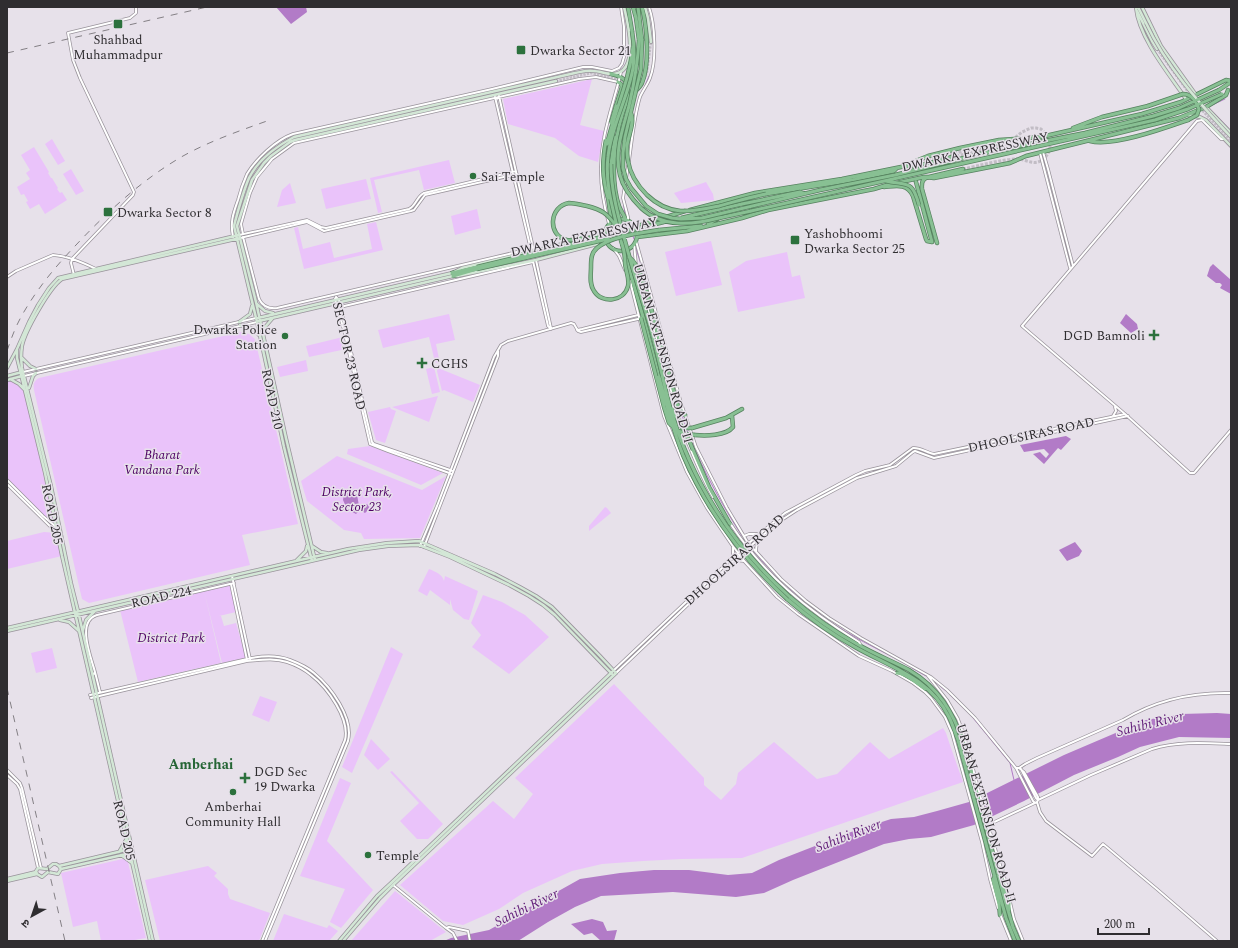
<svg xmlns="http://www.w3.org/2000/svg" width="1238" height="948" font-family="Spectral,'Noto Sans Devanagari',serif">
<rect width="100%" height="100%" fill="#e7e1ea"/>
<path fill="#eac3fa" d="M592,79l-12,46 24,6 -6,31 -19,-6 -24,-18 -47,-14 -5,-25z
M52,139l13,22 -7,4 -13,-21z
M34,147l15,25 -1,1 3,5h1l6,10 -1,1 3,4 2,-1 5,8 -22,14 -6,-10 -9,5 -4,-7 2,-1 -4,-7 -3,1 -4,-8 13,-8 -4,-6 4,-3 -9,-15z
M449,160l6,23 -31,7 -5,-20 -45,10 8,32 -4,1 -8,-35z
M71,169l13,22 -8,4 -13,-21z
M366,179l5,20 -45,10 -5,-20z
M706,182l7,12 1,6 -33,3 -7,-10z
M290,183l6,20 -19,4 5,-17z
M477,209l4,19 -26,7 -4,-19z
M376,222l7,28 -79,19 -10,-41 4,-1 5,22 27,-7 4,16 38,-9 -5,-25z
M711,241l11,44 -46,11 -11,-44z
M787,252l5,25 8,-2 5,23 -67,14 -9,-40 17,-11z
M449,314l6,26 -19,4 4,20 -5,-2 -6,-25 -46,11 -5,-18z
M241,332l8,2 6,5 43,185 -56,11 8,30 -161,38 -7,-4 -48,-209c-1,-6 0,-9 5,-12z
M343,337l3,12 -37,8 -3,-11z
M306,360l2,11 -28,6 -3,-10z
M434,367l6,25 -8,2 -6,-25z
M438,368l42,17 -7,17 -29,-12 -2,1 -5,-20z
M8,380l6,1 12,11 28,134 -47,-46v-99z
M438,396l-9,26 -37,-15z
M390,407l1,2 5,2 -11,32 -9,-3 -8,-28z
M370,446l73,27 -22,12 -74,-31 1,-5z
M337,456l85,34 24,-14 -26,62 -56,1 -3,-6 -17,-3 -37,-29 -6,-20z
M605,507l2,1 4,5 -22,18v-5z
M44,532l13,1 5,23 -55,13v-28z
M429,569c7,3 13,5 15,12l1,-5 33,15 -9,29 -5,-1 -11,-9 -3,-11v6l-20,-15 -3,6 -9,-5z
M230,585l6,27 -17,4h2l3,10 12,-3 10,35 -24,5 -18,-72z
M204,591l17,72 -83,19 -18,-72z
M483,595l19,7 23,13 24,22 -40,37 -37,-27 9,-12 -10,-12z
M391,647l12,7 -51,119 -10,-6z
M52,648l5,20 -21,5 -5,-20z
M614,684l90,94v7l17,15 15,-16 2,-11 36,-31 43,37 20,-5 33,-32 19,17 54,-31 3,5 4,12 13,37 -221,76 -60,1 -39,2 -41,3 -30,7 -49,22 -24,16 -36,16 -20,-4 -43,-36 93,-84 21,18 19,-25 -18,-16z
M260,696l17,6 -8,20 -17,-7z
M371,739l19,20 -12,11 -14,-15z
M392,771l51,53 -15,15h-11l-17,-18 19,-18 -29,-31z
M340,778l11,5 -24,58 46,49 -32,38 -11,-6 15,-33 -45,-13z
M127,858l19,80 -17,3h-28l-4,-20 -24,6 -12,-54z
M208,866l9,7 -3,3 14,13v5l2,5 40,14 -11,28h-99l-15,-61z
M395,891l51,41 -16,9h-79z
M284,914l43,14 2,-3 9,6 -9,10h-56z"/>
<path fill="#b27bc7" d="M276,7h30l1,5 -16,12z
M1213,264l18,16v14l-11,-6 2,-3 -2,-2h-4l-9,-7 3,-9z
M1126,314l11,10 1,5 -7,4 -11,-10z
M1066,436l5,3 -10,11 -3,-2 -14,16 -11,-10 7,-2 6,6 3,-4 -5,-5 -20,3 -4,-7z
M348,491c11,3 9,5 11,14l2,1 6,-2 2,3 -1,3 -3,3 -5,-3 -4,4 -9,-5 -4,-9 1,-7z
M1075,542l7,9 -3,5 -12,5 -8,-11z
M1217,713l14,1v24l-52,-1 -39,10 -22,10 -44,18 -50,26 -50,24 -43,12 -22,2 -25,5 -91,36 -29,13 -28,4 -63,-5 -72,4 -26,11 -27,15 -30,19h-74l7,-3 38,-8 91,-51 40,-6 34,-3h35l39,5 24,-2 27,-13 72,-28 40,-13 23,-2 23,-6 32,-9 95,-47 82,-35 35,-6z
M592,919l11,3 4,9 10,-1 -3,11h-13l-9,-8 -8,2 -13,-11z"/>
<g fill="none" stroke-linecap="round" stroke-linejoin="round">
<path stroke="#b27bc7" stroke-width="1" d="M644,88l5,-12
M1208,107l17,-8
M1214,113l17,18
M623,200l2,14
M629,223l1,5
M631,231l3,8
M635,245l7,23
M643,272l4,15
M656,321l3,10
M681,412l4,12
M685,426l3,7
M690,438c14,34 32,67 52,98
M743,539l2,3
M753,551c23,26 48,50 76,70 22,15 46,27 70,39
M912,668l14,8
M932,679l14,12
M950,695l19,18 41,50 4,17"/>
<path stroke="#c2bdc5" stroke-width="2.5" stroke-dasharray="2.5 1" stroke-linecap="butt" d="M1157,49l34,47
M556,81l35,-8 42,10 8,-1 3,-3 3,-7 4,-30
M1200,108l31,33"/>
<path stroke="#c2bdc5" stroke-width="3" stroke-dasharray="3 1.5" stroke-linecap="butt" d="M952,157l54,-12 16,-13 9,-4h5l5,1 8,8
M963,169c15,-3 39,-10 54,-10 7,0 15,5 21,3 9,-3 13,-12 12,-20
M915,180c-2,-11 3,-18 14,-21l53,-12"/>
<defs>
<path id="tertiary" d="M499,96l35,156
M495,97l36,153
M1224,139h-3l-19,-19 -5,1 -175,205 103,88 65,59h4l1,-1 36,-42
M1043,152l5,17 25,97
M1040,153l30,115
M629,161c3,-21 5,-44 11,-64 3,-7 8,-13 10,-19 7,-18 5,-54 -1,-71
M628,221v-4l-5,-19 5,-32
M609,224c-8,-28 -11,-57 -5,-86 4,-22 12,-44 17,-66
M243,234l-2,-10 9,-31 7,-16 15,-18 22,-16 285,-64 17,-2 22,5
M239,235l68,-15 14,7 5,1 83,-19c7,-3 8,-13 15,-16l92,-22
M233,237c-3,-15 0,-23 5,-37 2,-8 5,-17 9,-26 9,-15 29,-34 46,-40l199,-45 91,-22h9l20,4 7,-3 3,-4 2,-7v-30l-3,-20
M243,237l16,62c4,8 10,10 18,9l253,-59
M240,238l67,-16 17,9 87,-20 3,-1 11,-15 92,-21
M636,241l45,162 15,44 31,61 21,35 33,36 25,22 23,17 32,20 70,39 16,13 28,28 41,50 17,33 2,2
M634,244l2,21
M613,248l6,8 6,14
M536,260l15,68
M533,261l15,65 3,3
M638,271l21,78 21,72
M74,275l-3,-12 1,-4 61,-64 1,-3 -54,-114 -7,-18 -5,-27 62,-15 6,-5v-6
M7,277l9,-6 37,-16c15,1 29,7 43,14
M630,281l34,135 23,56 20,36 25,37 13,17 32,35 21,17 61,42 33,15 21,12 12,9 6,6 14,19 7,16 5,18 25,91 8,37 8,29
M336,297l-1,2 2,8 7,23 26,114 18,7 64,23
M336,297l3,3 33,142 2,2 79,27
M340,307l193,-45
M577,330l5,-1 56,-14
M23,372l233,-54
M24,376l233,-54
M1113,416l3,-5 -1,-4
M685,436c9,21 17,42 28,61
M7,480l36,36 12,10
M7,484l50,49
M730,523c34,52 77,87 129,119l2,4
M744,536l5,-2h8
M420,546l17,-40 57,-149 7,-12 7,-4 63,-18 3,1 4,7 3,1 57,-13
M424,547l74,-191v-5
M733,547v9
M744,547l41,-34 71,-38 9,-4 25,-6 23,-17c7,-1 14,5 21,6l191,-40
M746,550l31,-27 20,-13 60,-32 39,-12 17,-14 2,-1 19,7 194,-42
M756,551l1,-10
M735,560l9,1
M232,576l18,83
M231,584l16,76
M614,670l125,-118
M95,672l5,20
M616,673l123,-117
M93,675l2,-3c-4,-15 -19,-51 2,-57l137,-32
M928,676l19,24 11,19 6,16 24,90 13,43
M90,695l157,-36c13,-3 30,-4 43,1 8,3 17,7 24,13 17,14 40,45 34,68l-83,200
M91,698l156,-37c14,-1 27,-3 40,1 9,3 17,7 24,13 17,13 39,44 34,65l-83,201
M1016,768h3l5,4 14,25v2
M1019,768l6,-4 12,-6 86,-38c33,-20 70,-28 108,-27
M1021,769l15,29 2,2
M7,770l13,13 2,5 19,80
M7,775l10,9 3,5 18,79
M1037,802l3,10 6,9 46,35 11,-12 55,46 59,51
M988,825l49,-23 1,-2 53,-25 61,-26c26,-8 53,-6 79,-5
M1003,872l11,47 9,22
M393,885l53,43 7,5 4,8
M1000,914l11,27
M446,928l3,-1 19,4 2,10"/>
<path id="secondary" d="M645,7l3,11 3,24
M1138,7l8,16
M1142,7l19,39 35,49
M1136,8c3,30 33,66 50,91
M1137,11l15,30 5,8
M1206,107l25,26
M1188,115l12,2 6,3 25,26
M590,237l15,-3
M257,304l8,7 8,2
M258,318l194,-45 10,-5 113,-27
M259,321l194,-45h4l79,-16 69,-18
M239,322l11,-8 2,-8
M240,325l13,4 6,6
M264,333l1,-6 7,-8
M22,358l8,8 6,3
M7,368l10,-19
M7,376l15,-4
M10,379l9,5 7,7
M7,380l15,-4
M29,388l4,-12 3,-3
M312,546l9,6 6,1
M315,560l-29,-122 -30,-136 -19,-76 15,-46 12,-17 7,-7 19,-14 5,-2 261,-59
M296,561l10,-10 1,-5
M312,561l-28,-114 -27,-125 -23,-96 1,-4c4,-15 8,-30 14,-44 9,-18 28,-32 45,-41l281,-64c6,-1 12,-3 18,-2 6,0 13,3 19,3 28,0 16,-51 12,-67
M60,620l9,2 10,9
M7,628l341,-79 39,-6 32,-2 76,33 25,13 16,9 16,11 48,49 16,17 -223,212 -13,13 -37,43
M83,630l3,-10 9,-9
M7,631l352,-81 29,-4 31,-1 31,12 59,28 20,11 14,9 12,10 58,60
M119,852l8,-14
M121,855l11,8
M53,864h3l3,2 2,3 -3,5 -10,-2 -6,5 -5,-3 -1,-3 2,-3 9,1z
M59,866l59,-14 13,-4
M61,869l70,-16
M7,879l29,-7
M7,881l30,-7
M150,941l-88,-385 -17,-83 -28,-115v-9l12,-27 9,-17 11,-17 9,-10 181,-43
M153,941l-75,-330 -7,-28 -20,-97 -29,-118c-1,-7 -1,-15 0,-22 3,-15 28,-59 40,-67l178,-41
M339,941l38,-45 14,-13 221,-211"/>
<path id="trunk" d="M628,7l4,24
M633,7l3,11 3,22
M638,7l4,33
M611,74c15,3 19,9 16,24
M1219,90l12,-8
M616,106l6,-19 -1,-3 -3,-2
M1073,128l29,-11 46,-11
M1090,141c23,6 75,-13 98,-21
M982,147l24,-6
M611,164l4,-27
M901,167l27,-11 32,-8 39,-8 42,-3 101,-23 39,-12 45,-22 5,1
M605,177v-19l2,-14
M916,182l16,60
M884,187c12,-1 23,-4 29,9l13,43 1,2 5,1
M766,194l87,-14 41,-9 3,-3
M608,197l3,22
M690,210l65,-17 87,-14 59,-12 25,-3 26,-7
M694,215l48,-11
M605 235a16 16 0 1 1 32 0a16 16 0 1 1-32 0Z
M626,220c-2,-5 -5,-9 -7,-14 -10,-30 -4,-76 8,-105 3,-7 12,-11 15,-18 8,-20 5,-56 0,-76
M708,224l11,-6 32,-7
M635,227l50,-16
M618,230l4,14
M659,230l42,-4
M637,237l50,-6 55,-13 26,-8 106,-21 13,-4 37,-8h5l34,-8
M937,243l-15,-54c-1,-10 3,-13 12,-11l76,-15 16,-7 153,-38 27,-11 20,-12 2,-5
M626,258l20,69 13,50
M452,273l25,-6
M453,276l24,-7
M655,324l23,83 7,8
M692,428l34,-10 16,-9
M695,435c10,1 31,1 38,-8l-1,-11
M693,450l16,37 21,37
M790,597c21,18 43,34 67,47 17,10 35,17 52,26 30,18 44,42 55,74l41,156 8,27 6,14
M787,599c21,18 44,35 68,48 35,20 75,31 94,70 4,8 6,16 9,23l48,178 9,23
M897,673c10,0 20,11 28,16
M1002,868v10l7,25v7
M995,876l-2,4 6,24 1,11"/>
</defs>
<use href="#tertiary" stroke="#99939b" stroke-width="3.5"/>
<use href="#secondary" stroke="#99939b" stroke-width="4"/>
<use href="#trunk" stroke="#56825f" stroke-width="4.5"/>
<use href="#tertiary" stroke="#fff" stroke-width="2"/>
<use href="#secondary" stroke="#d3e7d6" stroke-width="2.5"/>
<use href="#trunk" stroke="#88c093" stroke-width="3"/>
<path stroke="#848085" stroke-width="1" stroke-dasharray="7 7" stroke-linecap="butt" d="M7,53l200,-46
M7,351c4,-12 8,-23 14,-34 15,-27 34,-50 55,-72 32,-34 67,-66 107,-89 27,-15 56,-25 84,-35
M7,688l58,253"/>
<defs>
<path id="secondary-bridge" d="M1146,23c20,43 53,80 85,114"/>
<path id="trunk-bridge" d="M639,40c-1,23 -5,44 -10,66 -6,22 -15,46 -9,69 3,13 12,24 21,33 22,20 51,17 78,10
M642,40l-1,29 -16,68 -2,16v15l3,11 5,9 15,18 12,8 14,4 9,1 21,-1 118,-28 75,-15 89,-22 101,-20 68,-17 26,-8 40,-18
M1148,106l35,-12c9,0 13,8 16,15l-2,6 -9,5
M631,113c4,10 -3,23 -4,33 0,5 0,10 1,15 2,13 10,25 19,34 23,22 44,17 72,11 15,-4 31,-9 47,-12
M611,123l5,-17
M606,140c-4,22 -4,37 2,58
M607,144c8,-34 22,-62 26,-97
M611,164c0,27 7,51 14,77 7,26 15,52 23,78 9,29 14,59 22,88 21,74 63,139 120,190
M886,181c21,5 26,-2 33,24
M742,204l58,-12 5,2
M751,211l404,-91 33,-11 34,-15
M681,218l13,-3
M618,230c-6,-24 -13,-48 -10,-73 3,-31 20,-59 25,-89 2,-13 1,-25 -1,-37
M592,238c-8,-1 -17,3 -25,2 -20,-4 -18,-34 2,-37 6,0 12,2 18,3 15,4 20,7 29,20
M622,244c2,6 3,12 3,18 0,8 5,16 3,24 -4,16 -26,18 -34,5 -5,-7 -3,-16 -3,-24 0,-7 0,-14 6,-19 14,-12 44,-15 62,-18
M629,257c13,9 22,51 26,67
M477,267l187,-45
M477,269l131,-30
M641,318l23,89 5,16 3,3
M659,377c7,26 14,53 24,78 24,56 60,104 104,144
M672,409l17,31 4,10
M682,428h10
M678,431l9,3 8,1"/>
</defs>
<use href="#secondary-bridge" stroke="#99939b" stroke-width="4" stroke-linecap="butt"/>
<use href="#trunk-bridge" stroke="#56825f" stroke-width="4.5" stroke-linecap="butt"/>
<use href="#secondary-bridge" stroke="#d3e7d6" stroke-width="2.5"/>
<use href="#trunk-bridge" stroke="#88c093" stroke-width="3"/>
</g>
<g fill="#2c713d" stroke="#e7e1ea" stroke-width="1.5">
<rect x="113" y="19" width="10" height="10" rx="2"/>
<rect x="516" y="45" width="10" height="10" rx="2"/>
<circle cx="473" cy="176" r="4"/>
<rect x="103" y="207" width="10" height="10" rx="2"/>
<rect x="790" y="235" width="10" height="10" rx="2"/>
<path d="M1152 329h4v4h4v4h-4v4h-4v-4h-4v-4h4z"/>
<circle cx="285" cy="336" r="4"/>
<path d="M420 357h4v4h4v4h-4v4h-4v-4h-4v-4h4z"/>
<path d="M243 772h4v4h4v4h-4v4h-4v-4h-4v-4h4z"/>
<circle cx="233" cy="792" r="4"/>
<circle cx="368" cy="855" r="4"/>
</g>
<g text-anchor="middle" stroke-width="3" stroke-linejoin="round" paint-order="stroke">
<g font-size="13" fill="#2f2d30" stroke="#e7e1ea" text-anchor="start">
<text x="118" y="44" text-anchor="middle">Shahbad<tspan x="118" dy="15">Muhammadpur</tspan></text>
<text x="530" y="55">Dwarka Sector 21</text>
<text x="481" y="181">Sai Temple</text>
<text x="117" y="217">Dwarka Sector 8</text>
<text x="804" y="238">Yashobhoomi<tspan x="804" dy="15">Dwarka Sector 25</tspan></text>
<text x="277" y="334" text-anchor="end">Dwarka Police<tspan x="277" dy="15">Station</tspan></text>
<text x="1145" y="340" text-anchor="end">DGD Bamnoli</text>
<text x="431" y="368">CGHS</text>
<text x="254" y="776">DGD Sec<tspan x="254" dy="15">19 Dwarka</tspan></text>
<text x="233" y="811" text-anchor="middle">Amberhai<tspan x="233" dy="15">Community Hall</tspan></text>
<text x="376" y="860">Temple</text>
</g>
<g font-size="13" fill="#2f2d30" stroke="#e7e1ea">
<text transform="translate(975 151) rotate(-12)" y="5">DWARKA EXPRESSWAY</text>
<text transform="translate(584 236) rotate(-12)" y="5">DWARKA EXPRESSWAY</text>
<text transform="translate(664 353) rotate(74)" y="5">URBAN EXTENSION ROAD-II</text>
<text transform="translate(350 356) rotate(77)" y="5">SECTOR 23 ROAD</text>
<text transform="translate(273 399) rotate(78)" y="5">ROAD 210</text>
<text transform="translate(1031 434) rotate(-12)" y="5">DHOOLSIRAS ROAD</text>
<text transform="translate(53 514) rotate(78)" y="5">ROAD 205</text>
<text transform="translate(734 559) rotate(-42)" y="5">DHOOLSIRAS ROAD</text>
<text transform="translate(161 596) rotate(-13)" y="5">ROAD 224</text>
<text transform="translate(987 813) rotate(74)" y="5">URBAN EXTENSION ROAD-II</text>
<text transform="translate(125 830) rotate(77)" y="5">ROAD 205</text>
</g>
<g font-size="13" font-style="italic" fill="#4e0164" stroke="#e7e1ea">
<text x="162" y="459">Bharat<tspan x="162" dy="15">Vandana Park</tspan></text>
<text x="357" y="496">District Park,<tspan x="357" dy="15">Sector 23</tspan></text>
<text x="171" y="642">District Park</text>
</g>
<g font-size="14" font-style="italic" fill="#621e79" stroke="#e7e1ea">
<text transform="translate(1150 723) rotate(-14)" y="5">Sahibi River</text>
<text transform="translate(848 835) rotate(-21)" y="5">Sahibi River</text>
<text transform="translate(526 907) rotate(-26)" y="5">Sahibi River</text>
</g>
<g font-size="14" font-weight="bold" fill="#256535" stroke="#e7e1ea">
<text x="201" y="769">Amberhai</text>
</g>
</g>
<rect width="1238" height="948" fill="none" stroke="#2f2d30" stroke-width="16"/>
<g transform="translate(32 916) rotate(220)" stroke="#e7e1ea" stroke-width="3" paint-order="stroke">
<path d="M0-3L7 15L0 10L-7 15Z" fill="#2f2d30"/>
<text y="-6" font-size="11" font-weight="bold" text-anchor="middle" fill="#2f2d30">उ</text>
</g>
<path d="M1098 928v6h51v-6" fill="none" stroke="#2f2d30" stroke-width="2"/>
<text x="1104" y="928" font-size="12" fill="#2f2d30" stroke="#e7e1ea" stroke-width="3" paint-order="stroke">200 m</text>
</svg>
